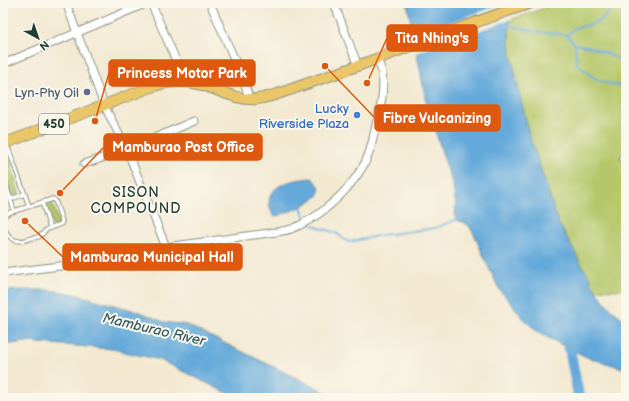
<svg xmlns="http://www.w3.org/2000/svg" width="629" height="401" font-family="'Balsamiq Sans',sans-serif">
<rect width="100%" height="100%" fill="#fbf7ec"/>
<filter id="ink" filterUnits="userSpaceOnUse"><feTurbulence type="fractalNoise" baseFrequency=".025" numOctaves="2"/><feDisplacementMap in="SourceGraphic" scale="8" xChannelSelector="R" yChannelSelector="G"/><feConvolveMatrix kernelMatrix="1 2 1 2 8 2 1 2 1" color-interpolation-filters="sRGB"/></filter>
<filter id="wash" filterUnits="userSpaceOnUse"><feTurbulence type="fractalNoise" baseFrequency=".012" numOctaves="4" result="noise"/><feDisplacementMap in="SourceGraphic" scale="16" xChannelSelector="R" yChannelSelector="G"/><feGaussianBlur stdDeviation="0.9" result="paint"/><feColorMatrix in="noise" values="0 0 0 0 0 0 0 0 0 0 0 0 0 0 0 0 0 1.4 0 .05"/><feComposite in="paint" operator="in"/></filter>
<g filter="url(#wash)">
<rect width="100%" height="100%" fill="#f3e9d1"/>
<path fill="#b5c76b" stroke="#6a8250" d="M558,3h68v285l-11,2 -19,-1 -6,-8 1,-2 -11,-17 -22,-40 -29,-88 -13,-55 -5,-26 -2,-14 1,-19z
M9,157l10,37 -9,2 -7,-22v-16z
M51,200l9,24 -7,3 -9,-24z"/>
<path fill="#64a9da" stroke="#427387" d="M407,3h97l6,17 -1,19 2,14 5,26 13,55 29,88 22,40 11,17 -1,2 15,21 7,8 14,11v48l-37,-11 -25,-12 -23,-12 -8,-6 -9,-9 -25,-30 -13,-27 -12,-28 -5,-8 -4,-3 -8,-3 -2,-3 1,-12 -3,-19 -26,-80z
M312,178l8,9 -2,9 -17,11 -27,10c-2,-4 -5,-10 -5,-15 1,-19 28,-23 43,-24z
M17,290h34l24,4 68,19 21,9 23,3 151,73h-101l-77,-38 -48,-11 -85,-7 -24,3v-53z"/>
<path fill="#f3e9d1" d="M506,3h1l1,3 4,13 -97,34 -4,-17z"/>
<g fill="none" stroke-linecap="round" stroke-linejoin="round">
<path stroke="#64a9da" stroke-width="2" d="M509,25l23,6 35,4 8,9 16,3 26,11 9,1
M567,35l8,-7 16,-3 13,-7 11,-15
M575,44l2,20 17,14 12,5 20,4
M301,207c2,6 6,13 10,17 6,4 18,6 25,9 5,2 6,7 13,9l33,-7 53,-7 23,-9"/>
<path stroke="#64a9da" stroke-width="11" d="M567,336l12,62"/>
</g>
</g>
<g filter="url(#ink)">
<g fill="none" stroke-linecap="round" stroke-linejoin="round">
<defs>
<path id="lane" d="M7,145l22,61
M626,155l-4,1 -1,3 5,13
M3,174l11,37
M11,199l14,-5
M42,202l8,26
M3,217l5,-4 45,-14 2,1 7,21 -1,3c-5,2 -11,3 -15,6 -2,2 -3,4 -5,5 -2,2 -6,3 -9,3 -15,6 -23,3 -29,-13"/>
<path id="street" d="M66,3l38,102 23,45 39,97
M151,3l34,78
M210,3l35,81 4,15
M334,3l24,63
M3,64l144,-61
M84,164l43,-14 67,-29
M3,273l73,-9 90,-17 110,-15c5,-1 10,-1 15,-3 27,-10 56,-36 71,-61 8,-13 11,-29 14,-43 4,-16 9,-35 6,-52 -1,-5 -3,-10 -5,-15"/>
<path id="primary" d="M3,144l151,-58c16,-5 31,-6 48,-1 18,5 35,16 55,14 12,-1 24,-6 35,-10 14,-5 28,-10 43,-15 65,-23 130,-49 196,-71"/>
</defs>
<use href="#lane" stroke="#899382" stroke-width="5.5"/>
<use href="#street" stroke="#899382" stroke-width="9"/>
<use href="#primary" stroke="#899382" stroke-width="12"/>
<use href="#lane" stroke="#fff" stroke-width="3.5"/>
<use href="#street" stroke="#fff" stroke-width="7"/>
<use href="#primary" stroke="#ebc669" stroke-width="10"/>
</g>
</g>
<circle fill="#5c6f8a" stroke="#fbf7ec" stroke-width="1.5" cx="87" cy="92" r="4"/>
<circle fill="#3f7fe0" stroke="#fbf7ec" stroke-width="1.5" cx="357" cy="115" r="4"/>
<g text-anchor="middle" stroke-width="4" stroke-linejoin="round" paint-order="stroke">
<rect fill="#fbf7ec" stroke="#61756b" stroke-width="1" x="39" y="114" width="30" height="20" rx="3"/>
<g font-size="12" font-weight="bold" fill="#1f3d34">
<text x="54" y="128">450</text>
</g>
<g font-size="13" fill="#4e5e75" stroke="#fbf7ec" text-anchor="end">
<text x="79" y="97">Lyn-Phy Oil</text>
</g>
<g font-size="13" fill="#366cbe" stroke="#fbf7ec" text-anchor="end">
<text x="349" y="113">Lucky<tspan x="349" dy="15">Riverside Plaza</tspan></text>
</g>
<g font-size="14" letter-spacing="1" fill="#1f3d34" stroke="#fbf7ec">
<text x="136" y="197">SISON<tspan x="136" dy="16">COMPOUND</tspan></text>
</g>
<g font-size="14" font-style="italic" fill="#345d66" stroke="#fbf7ec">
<text transform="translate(154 329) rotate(13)" y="5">Mamburao River</text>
</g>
</g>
<path fill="none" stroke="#de580e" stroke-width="1.5" d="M367 83L387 38M95 121L109 73M325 66L375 118M60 193L104 147M25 221L63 257"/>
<g fill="#de580e" stroke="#fbf7ec" stroke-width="1.5">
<circle cx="367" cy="83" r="4"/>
<circle cx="95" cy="121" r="4"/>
<circle cx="325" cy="66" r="4"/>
<circle cx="60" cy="193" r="4"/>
<circle cx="25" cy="221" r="4"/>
</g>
<g fill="#de580e" stroke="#de580e" stroke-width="1.5">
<rect x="387" y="25" width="90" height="26" rx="4"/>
<rect x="109" y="60" width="146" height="26" rx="4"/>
<rect x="375" y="105" width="125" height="26" rx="4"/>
<rect x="104" y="134" width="158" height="26" rx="4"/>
<rect x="63" y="244" width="179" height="26" rx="4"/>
</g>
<g font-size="14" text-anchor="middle" font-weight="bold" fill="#fff">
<text x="432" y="43">Tita Nhing's</text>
<text x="182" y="78">Princess Motor Park</text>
<text x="437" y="123">Fibre Vulcanizing</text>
<text x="183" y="152">Mamburao Post Office</text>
<text x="152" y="262">Mamburao Municipal Hall</text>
</g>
<rect width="629" height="401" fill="none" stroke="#fbf7ec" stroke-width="16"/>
<g transform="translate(38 38) rotate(140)" stroke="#fbf7ec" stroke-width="3" paint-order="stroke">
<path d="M0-3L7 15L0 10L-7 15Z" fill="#1f3d34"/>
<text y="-6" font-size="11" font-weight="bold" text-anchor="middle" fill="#1f3d34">N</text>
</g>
</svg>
